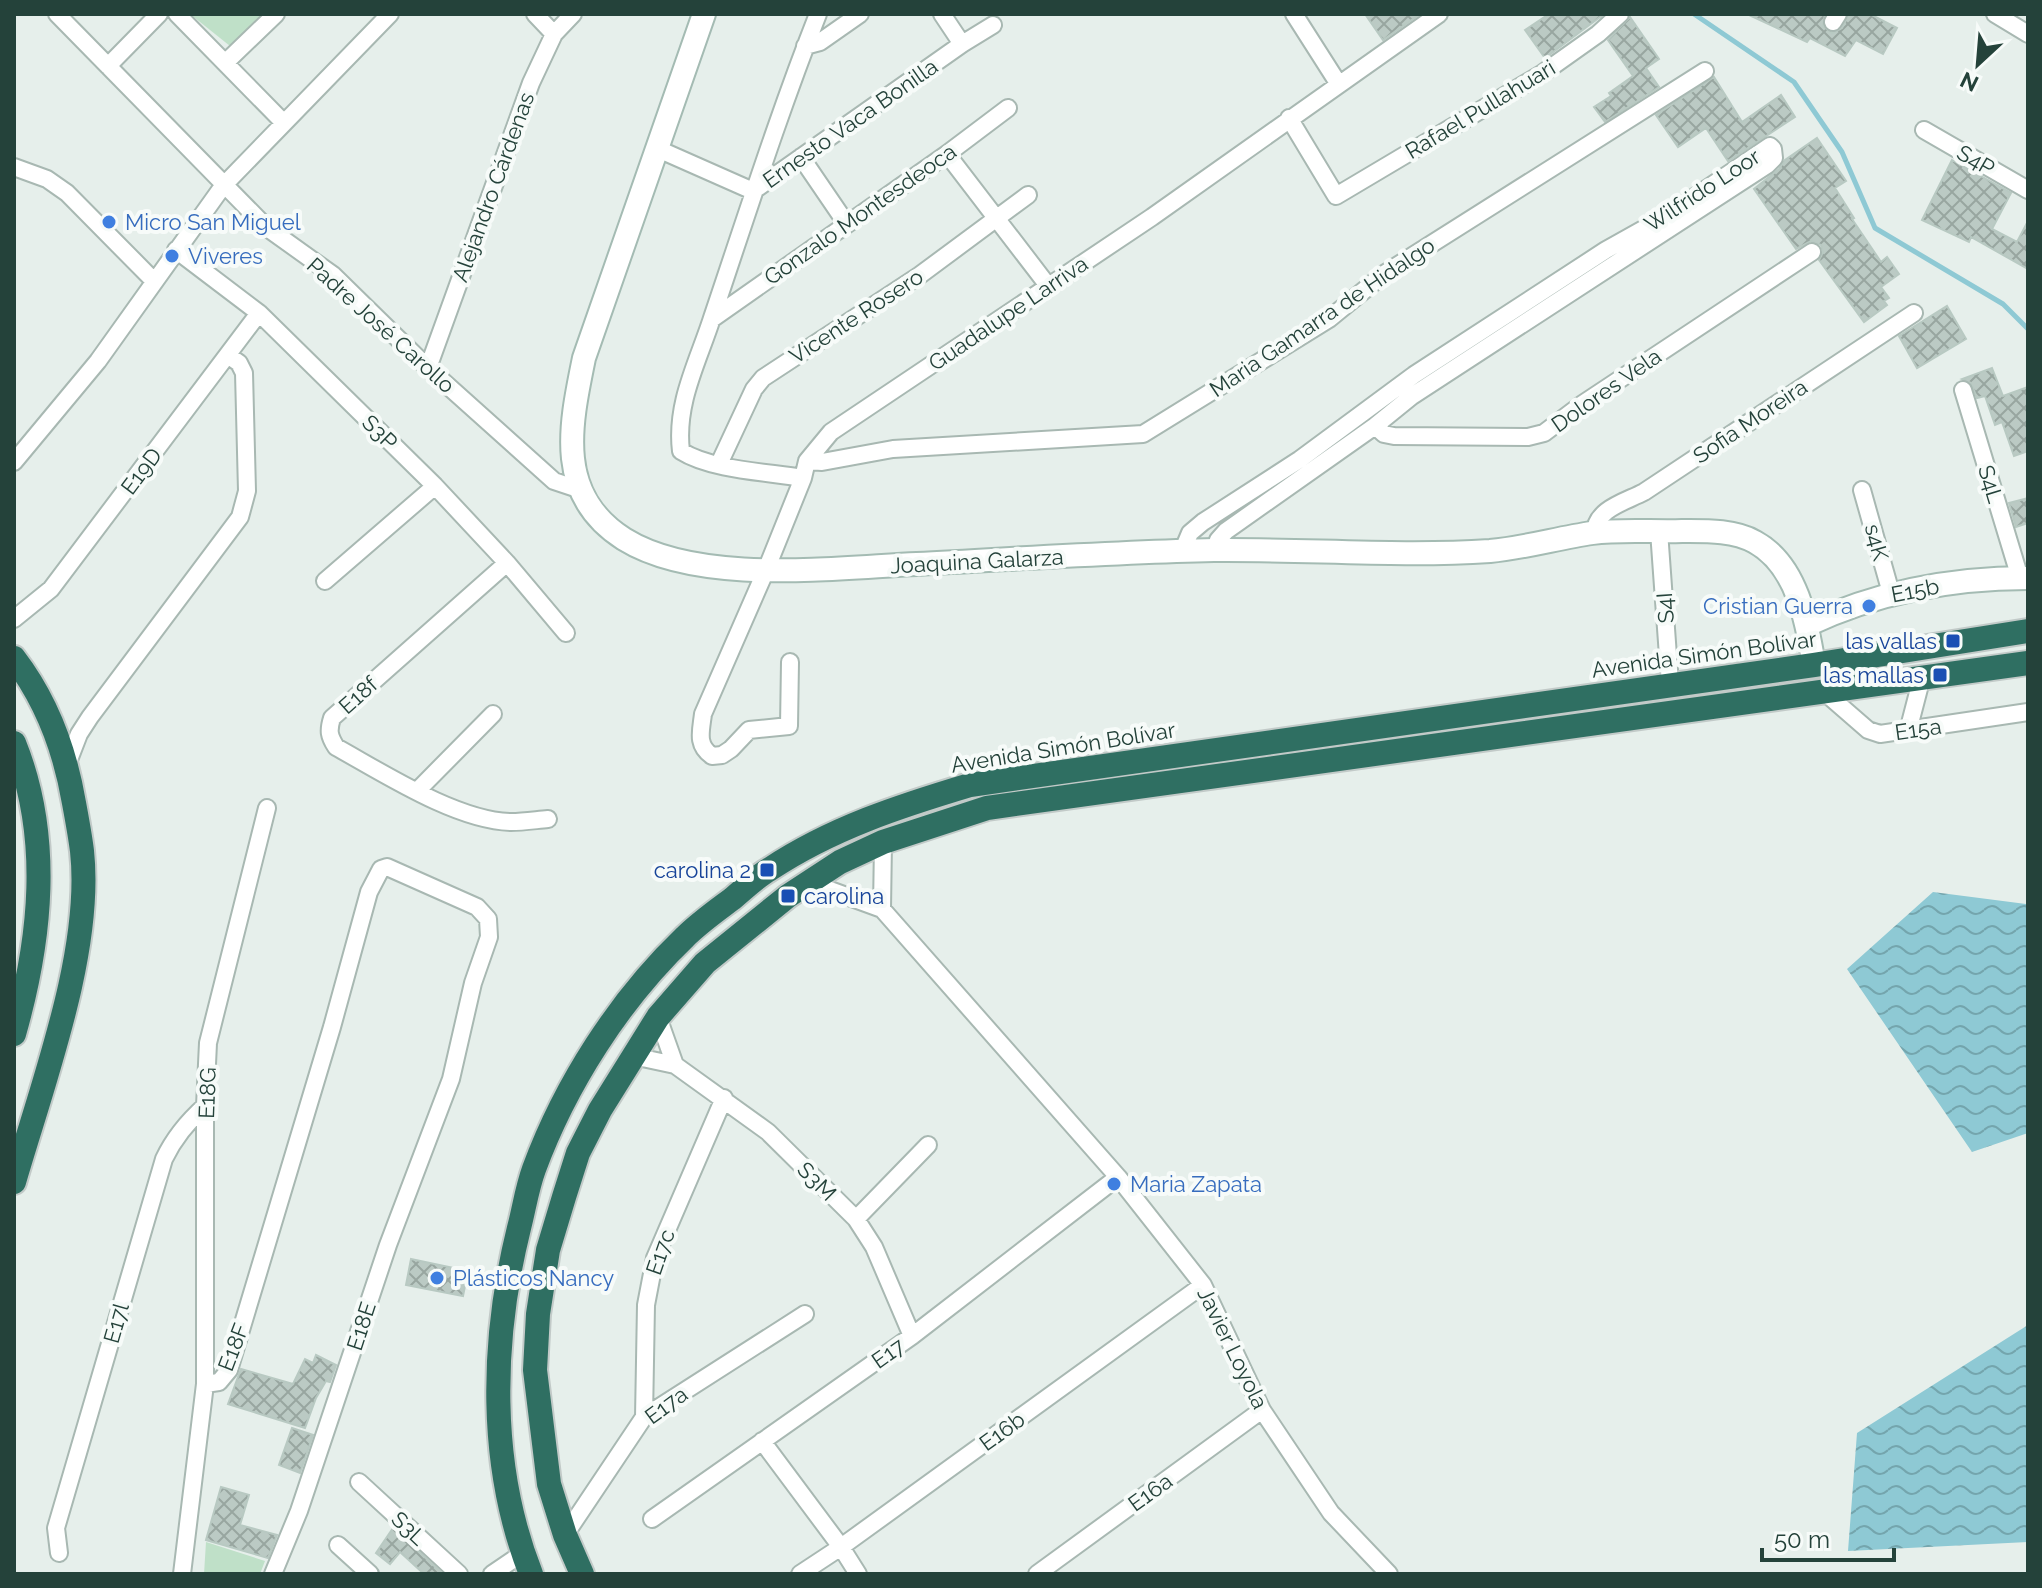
<svg xmlns="http://www.w3.org/2000/svg" width="2042" height="1588" font-family="Raleway,sans-serif">
<defs>
<pattern id="water-waves" width="16" height="10" patternUnits="userSpaceOnUse" patternTransform="scale(2)"><rect width="16" height="10" fill="#8ec9d4"/><path d="M0 5q4-4 8 0t8 0" fill="none" stroke="#74a5ad"/></pattern>
<pattern id="building-cross-hatch" width="8" height="8" patternUnits="userSpaceOnUse" patternTransform="scale(2)"><rect width="8" height="8" fill="#bbcac4"/><path d="M0 0l8 8M0 8l8-8" fill="none" stroke="#98a6a0"/></pattern>
</defs>
<rect width="100%" height="100%" fill="#e6efeb"/>
<path fill="#bfe0c8" d="M190,14h89l-39,40z
M206,1542l59,19 -5,13h-56z"/>
<path fill="url(#water-waves)" d="M1933,892l93,12 2,3v226l-56,19 -125,-183z
M2028,1325v217l-180,9 9,-118z"/>
<g fill="none" stroke-linecap="round" stroke-linejoin="round">
<path stroke="#8ec9d4" stroke-width="5" d="M1694,14l100,68 48,70 33,76 128,76 25,25"/>
</g>
<path fill="url(#building-cross-hatch)" stroke="#b8c9c2" stroke-width="2" d="M1365,14h55l-37,26z
M1549,14h55l-59,44 -20,-28z
M1747,14h78l-2,12 9,7 10,-5 7,-14h21l27,14 -14,26 -27,-14 -11,16 -35,-18 -3,4z
M1630,17l29,42 -13,9 13,19 -54,35 -11,-15 17,-11 -2,-3 24,-17 -25,-36z
M1714,77l28,45 39,-27 14,22 -67,44 -22,-33 -28,19 -22,-32z
M1817,138l29,43 -11,7 19,30 -2,1 29,43 6,-5 12,17 -18,13 8,11 -5,3 3,4 -23,17 -45,-62 4,-8 -2,-7 -10,-4 -15,8 -42,-60 25,-20 6,-9z
M1952,160l59,33 -19,36 25,13 11,-21v48l-57,-32 -2,5 -47,-22z
M1947,306l19,33 -49,29 -18,-32z
M1992,368l11,28 25,-9v64l-14,5 -12,-34 -7,3 -10,-29 -8,2 -6,-15 -9,-4z
M2028,498v25l-12,4 -7,-24z
M411,1259l57,12 -5,25 -57,-11z
M316,1355l20,10 -6,17 -4,-1 -10,17 -11,30 -77,-24 13,-35 52,15 12,-25 8,4z
M292,1428l21,7 -13,38 -21,-8z
M221,1487l28,8 -9,30 37,10 -9,23 -62,-18z
M393,1528l50,46h-19l-24,-22 -10,12 -14,-11z"/>
<g fill="none" stroke-linecap="round" stroke-linejoin="round">
<defs>
<path id="street" d="M57,14l209,213 67,48 95,93 126,113 24,8
M177,14l107,109
M535,14l19,20
M942,14l20,30
M1294,14l44,69
M1995,14l33,20
M1833,22l5,-8
M805,46l15,-4 40,-28
M225,63l51,-49
M108,66l51,-52
M1289,118l47,78 207,-123 55,-39 22,-20
M1924,130l104,60
M658,149l95,42
M947,154l102,133
M801,157l45,66
M14,167l33,12 20,14 87,88
M753,191l209,-147 31,-19
M176,250l83,63 176,173 72,77 59,70
M712,319l235,-165 61,-46
M428,368l103,-285 23,-49 19,-20
M1963,390l57,188
M1375,426l9,8 10,2 134,1 16,-4 37,-28 231,-153
M807,461l15,1 71,-13 250,-15 186,-115 55,-45 321,-203
M14,462l84,-101 125,-175 167,-172
M719,464l35,-75 9,-11 157,-103 108,-80
M803,478c-36,-6 -92,-8 -122,-27 -6,-49 18,-91 32,-136 34,-101 66,-202 105,-301
M1862,490l29,103
M1659,531l11,153
M1595,533c0,-24 30,-31 49,-41l270,-179
M1182,552l8,-19 13,-11 96,-62 115,-85 192,-125 59,-33 105,-71 3,3 1,9 -7,7 -355,231 -37,30 -149,105 -8,9 -3,10
M507,563l-175,155c-4,13 -3,18 4,29 47,26 121,74 175,75 12,0 25,-2 37,-3
M325,581l110,-95
M14,619l37,-30 208,-276
M790,662l-1,64 -40,4 -18,19 -9,6 -10,1c-16,-11 -11,-25 -9,-42l63,-144 37,-92 4,-17 24,-29 321,-215 287,-203
M1822,690l46,40 12,4 148,-22
M1908,731l14,-54
M67,765l12,-31 11,-17 150,-200 7,-26 -3,-118 -5,-10 -10,-7
M417,791l76,-77
M808,882l74,27 236,268 85,108 59,125 69,103 58,61
M882,909l1,-67
M658,1017l17,48
M633,1056l42,9 93,67 88,87 18,28 38,89
M856,1219l72,-74
M205,1384v-278l3,-63 59,-235
M644,1417l2,-112 9,-47 69,-160
M762,1441l79,106 17,27
M359,1482l100,92
M652,1519l260,-183 206,-159
M565,1535l79,-118 161,-103
M338,1545l32,29
M59,1553l-3,-25 108,-369c10,-21 23,-37 41,-53
M182,1574l23,-190 14,-2 10,-12 103,-343 37,-135 12,-23 6,-2 90,40 11,12 1,18 -16,46 -22,96 -63,166 -89,266 -26,63
M492,1574l31,-21
M800,1574l41,-27 362,-262
M1037,1574l225,-164"/>
<path id="secondary" d="M704,14l-120,344c-14,68 -29,137 40,181 74,46 208,29 293,25 99,-5 198,-12 297,-14 92,-1 184,7 276,1 34,-3 68,-13 102,-18 29,-4 60,-1 90,-2 23,0 52,-1 73,11 42,23 52,80 59,123
M1807,625c70,-33 144,-47 221,-47"/>
<path id="highway" d="M14,658c33,43 51,92 60,145 3,16 6,32 8,48 11,100 -40,234 -68,331
M14,743c38,94 27,196 0,291
M531,1574c-43,-109 -40,-233 -12,-346 5,-19 8,-40 15,-59 31,-84 85,-169 151,-232 14,-14 31,-26 47,-38 12,-10 24,-22 38,-30 62,-41 130,-63 200,-84l844,-120 214,-34
M582,1574l-17,-39 -16,-51 -14,-114 3,-56 10,-64 16,-53 14,-44 22,-43 58,-93 47,-54 83,-67 52,-34 43,-20 104,-34 1041,-145"/>
</defs>
<use href="#street" stroke="#a8b8b2" stroke-width="20"/>
<use href="#secondary" stroke="#a4bbb3" stroke-width="26"/>
<use href="#highway" stroke="#c2cac8" stroke-width="28"/>
<use href="#street" stroke="#fff" stroke-width="16"/>
<use href="#secondary" stroke="#fff" stroke-width="22"/>
<use href="#highway" stroke="#2f6f62" stroke-width="24"/>
</g>
<g fill="#3f7fe0" stroke="#f7fbf9" stroke-width="3">
<circle cx="109" cy="222" r="8"/>
<circle cx="172" cy="256" r="8"/>
<circle cx="1869" cy="606" r="8"/>
<circle cx="1114" cy="1184" r="8"/>
<circle cx="437" cy="1278" r="8"/>
</g>
<g fill="#1a4fb4" stroke="#f7fbf9" stroke-width="3">
<rect x="1945" y="633" width="16" height="16" rx="4"/>
<rect x="1932" y="667" width="16" height="16" rx="4"/>
<rect x="759" y="862" width="16" height="16" rx="4"/>
<rect x="780" y="888" width="16" height="16" rx="4"/>
</g>
<g text-anchor="middle" stroke-width="8" stroke-linejoin="round" paint-order="stroke">
<g font-size="22" fill="#24423a" stroke="#f7fbf9">
<text transform="translate(1480 109) rotate(-31)" y="8">Rafael Pullahuari</text>
<text transform="translate(850 123) rotate(-35)" y="8">Ernesto Vaca Bonilla</text>
<text transform="translate(1976 160) rotate(30)" y="8">S4P</text>
<text transform="translate(493 187) rotate(-70)" y="8">Alejandro Cárdenas</text>
<text transform="translate(1702 190) rotate(-33)" y="8">Wilfrido Loor</text>
<text transform="translate(860 214) rotate(-35)" y="8">Gonzalo Montesdeoca</text>
<text transform="translate(1008 313) rotate(-34)" y="8">Guadalupe Larriva</text>
<text transform="translate(856 316) rotate(-33)" y="8">Vicente Rosero</text>
<text transform="translate(1322 317) rotate(-34)" y="8">Maria Gamarra de Hidalgo</text>
<text transform="translate(381 325) rotate(42)" y="8">Padre José Carollo</text>
<text transform="translate(1606 390) rotate(-35)" y="8">Dolores Vela</text>
<text transform="translate(1750 421) rotate(-34)" y="8">Sofia Moreira</text>
<text transform="translate(380 432) rotate(44)" y="8">S3P</text>
<text transform="translate(141 471) rotate(-53)" y="8">E19D</text>
<text transform="translate(1991 484) rotate(73)" y="8">S4L</text>
<text transform="translate(1877 542) rotate(75)" y="8">s4K</text>
<text transform="translate(977 561) rotate(-3)" y="8">Joaquina Galarza</text>
<text transform="translate(1915 590) rotate(-11)" y="8">E15b</text>
<text transform="translate(1665 608) rotate(-94)" y="8">S4I</text>
<text transform="translate(1704 654) rotate(-8)" y="8">Avenida Simón Bolívar</text>
<text transform="translate(358 695) rotate(-42)" y="8">E18f</text>
<text transform="translate(1918 729) rotate(-8)" y="8">E15a</text>
<text transform="translate(1063 747) rotate(-9)" y="8">Avenida Simón Bolívar</text>
<text transform="translate(207 1093) rotate(-88)" y="8">E18G</text>
<text transform="translate(817 1181) rotate(45)" y="8">S3M</text>
<text transform="translate(660 1252) rotate(-71)" y="8">E17c</text>
<text transform="translate(116 1323) rotate(-74)" y="8">E17l</text>
<text transform="translate(361 1326) rotate(-72)" y="8">E18E</text>
<text transform="translate(233 1347) rotate(-69)" y="8">E18F</text>
<text transform="translate(1233 1348) rotate(64)" y="8">Javier Loyola</text>
<text transform="translate(888 1353) rotate(-35)" y="8">E17</text>
<text transform="translate(666 1405) rotate(-36)" y="8">E17a</text>
<text transform="translate(1002 1431) rotate(-36)" y="8">E16b</text>
<text transform="translate(1150 1492) rotate(-36)" y="8">E16a</text>
<text transform="translate(409 1528) rotate(43)" y="8">S3L</text>
</g>
<g font-size="22" fill="#366cbe" stroke="#f7fbf9" text-anchor="start">
<text x="125" y="230">Micro San Miguel</text>
<text x="188" y="264">Viveres</text>
<text x="1853" y="614" text-anchor="end">Cristian Guerra</text>
<text x="1130" y="1192">Maria Zapata</text>
<text x="453" y="1286">Plásticos Nancy</text>
</g>
<g font-size="22" fill="#164399" stroke="#f7fbf9" text-anchor="end">
<text x="1937" y="649">las vallas</text>
<text x="1924" y="683">las mallas</text>
<text x="751" y="878">carolina 2</text>
<text x="804" y="904" text-anchor="start">carolina</text>
</g>
</g>
<rect width="2042" height="1588" fill="none" stroke="#24423a" stroke-width="32"/>
<g transform="translate(1978 64) rotate(206)" stroke="#f7fbf9" stroke-width="6" paint-order="stroke">
<path d="M0-6L14 30L0 20L-14 30Z" fill="#24423a"/>
<text y="-12" font-size="22" font-weight="bold" text-anchor="middle" fill="#24423a">N</text>
</g>
<path d="M1762 1548v12h132v-12" fill="none" stroke="#24423a" stroke-width="4"/>
<text x="1774" y="1548" font-size="24" fill="#24423a" stroke="#f7fbf9" stroke-width="6" paint-order="stroke">50 m</text>
</svg>
